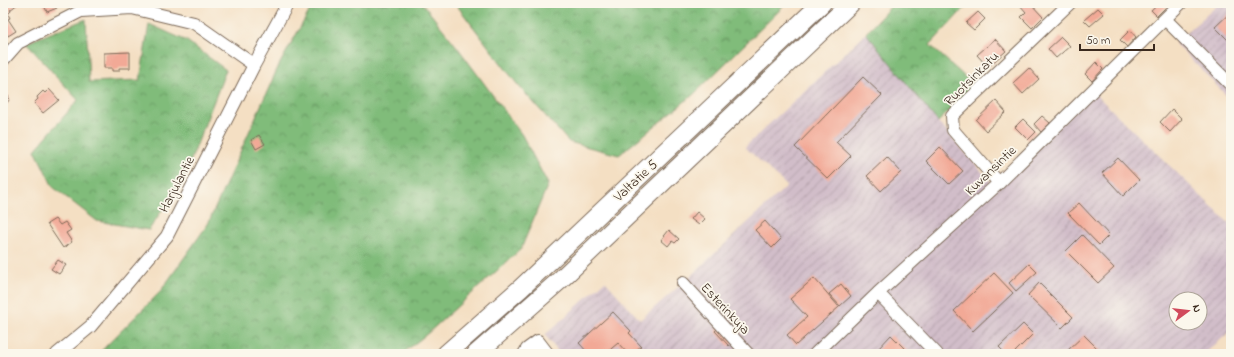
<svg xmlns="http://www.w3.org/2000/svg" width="1234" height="357" font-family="'Indie Flower',sans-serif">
<defs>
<pattern id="industrial-furrows" width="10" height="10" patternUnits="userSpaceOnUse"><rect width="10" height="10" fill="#d1bdc9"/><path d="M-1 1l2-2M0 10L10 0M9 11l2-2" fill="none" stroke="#ab9aa3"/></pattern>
<pattern id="forest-crowns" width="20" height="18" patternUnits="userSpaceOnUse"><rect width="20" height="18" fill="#80bc7a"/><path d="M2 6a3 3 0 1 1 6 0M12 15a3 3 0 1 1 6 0" fill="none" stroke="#6a9963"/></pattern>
</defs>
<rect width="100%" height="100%" fill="#fbf7ec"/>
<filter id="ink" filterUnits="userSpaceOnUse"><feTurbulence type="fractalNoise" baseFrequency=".025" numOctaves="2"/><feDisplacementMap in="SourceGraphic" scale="8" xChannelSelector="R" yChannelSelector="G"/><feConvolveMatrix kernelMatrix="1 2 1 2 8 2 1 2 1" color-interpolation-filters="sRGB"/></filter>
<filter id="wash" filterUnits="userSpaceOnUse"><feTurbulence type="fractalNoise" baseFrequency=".012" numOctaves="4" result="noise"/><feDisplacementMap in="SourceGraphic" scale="16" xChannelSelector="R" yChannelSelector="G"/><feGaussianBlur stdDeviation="0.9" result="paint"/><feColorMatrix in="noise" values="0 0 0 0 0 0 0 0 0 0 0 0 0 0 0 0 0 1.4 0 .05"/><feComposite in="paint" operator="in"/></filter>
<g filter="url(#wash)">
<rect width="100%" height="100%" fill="#f4dfc3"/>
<path fill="url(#industrial-furrows)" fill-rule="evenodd" d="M1220,3h11v97l-56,-57z
M866,33l72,89 54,61 97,-95 142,137v106l-27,23h-644l-15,-19 60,-54 35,39 43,-37 104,-97 -42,-39zM1176,299h24v24h-24z"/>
<path fill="url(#forest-crowns)" stroke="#5e734c" d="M314,3h108l36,45 64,87 26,49 -27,65 -93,84 -26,21h-304l62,-62 48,-68 71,-159z
M455,3h332l-93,91 -75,61 -50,-13 -52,-58z
M894,3h75l-39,42 45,41 -37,36 -72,-89z
M86,19l3,63 51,-2 9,-56 38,17 39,29 -41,105 -36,55 -52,-9 -44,-34 -18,-37 43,-50 -52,-57z"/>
<g id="blocks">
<path fill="#f2a996" d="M3,3h16l-9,7 1,1 -3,3 2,4 -2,1 8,12 -8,5 -5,-8z
M43,3h12l2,5 -10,4z
M1020,3h10l13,14 -11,11 -11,-11 5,-5 -7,-8z
M1159,3h8l1,2 -11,11 -6,-6z
M1098,8l6,6 -14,12 -6,-6z
M978,12l7,7 -11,11 -8,-7z
M1231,12v31l-16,-16z
M1130,30l6,7 -9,10 -7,-7z
M1061,37l9,9 -14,12 -8,-9z
M995,39l11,12 -18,16 -11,-12z
M130,52v16h-11v3h-7v-3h-8v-15z
M1096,62l7,7 -11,12 -7,-7z
M1029,68l10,11 -16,15 -10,-11z
M863,77l19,18 -46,47 15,14 -23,23 -33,-32z
M49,89l10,11 -16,13 -9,-10 4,-4 -1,-2 6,-6 2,2z
M3,90l6,6 -1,1 2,2 -5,6 -2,-2z
M996,101l10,11 -20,19 -10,-11z
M1172,109l10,10 -12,13 -10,-10z
M1042,116l8,7 -9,9 -7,-8z
M1023,119l13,13 -8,8 -13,-13z
M259,135l6,9 -9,5 -5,-9z
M940,147l23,24 -14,13 -23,-23z
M887,157l14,15 -20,19 -14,-15z
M1118,158l21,22 -16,16 -21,-23z
M1079,203l30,32 -10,10 -31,-32z
M697,212l8,7 -6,6 -8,-6z
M55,219l5,6 5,-3 6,8 -5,3 6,9 -9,6 -16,-24z
M765,221l16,18 -9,9 -17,-18z
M669,230l10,9 -4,4 -3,-2 -4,5 -7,-6z
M1082,235l32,33 -16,15 -32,-32z
M58,260l8,5 -7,9 -8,-5z
M1029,264l8,8 -21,19 -7,-8z
M994,273l19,20 -40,38 -19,-20z
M814,278l25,29 -43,38 -9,-10 20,-18 -17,-18z
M1039,283l34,34 -11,11 -34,-33z
M841,284l10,12 -11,10 -11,-12z
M613,312l18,19 -2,2 12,13 -9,8h-4l-10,-11 -13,11h-16l-10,-11z
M1023,324l10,10 -20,20h-7l-7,-7z
M721,325l14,15 -6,6 -14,-15z
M891,335l19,19h-27l-5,-5z
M1084,335l19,19h-33l-3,-3z"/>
</g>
</g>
<g filter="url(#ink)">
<use href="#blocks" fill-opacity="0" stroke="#7c6958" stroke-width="1"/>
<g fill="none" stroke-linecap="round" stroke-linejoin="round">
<defs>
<path id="minor" d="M1165,19l66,66
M3,60l15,-17 63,-32 51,-3 62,15 60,42
M999,183l-46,-53 -1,-14 118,-113
M683,283l65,71
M878,293l59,61
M57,354l34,-28 76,-90 87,-171 34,-62
M524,354l3,-5 11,-8 10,13
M815,354l63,-61 121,-110 182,-180"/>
<path id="highway" d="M446,354l75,-66 301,-285
M476,354l83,-73 292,-278"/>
</defs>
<use href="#minor" stroke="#7c6958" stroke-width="14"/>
<use href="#highway" stroke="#7c6958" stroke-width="20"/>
<use href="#minor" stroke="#fff" stroke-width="12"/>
<use href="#highway" stroke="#fff" stroke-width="18"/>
</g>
</g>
<g text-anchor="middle" stroke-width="3.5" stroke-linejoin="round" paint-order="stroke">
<g font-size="14" fill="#3b2a1e" stroke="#fbf7ec">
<text transform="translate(971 78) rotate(-45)" y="5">Ruotsinkatu</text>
<text transform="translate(990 170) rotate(-44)" y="5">Kuvansintie</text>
<text transform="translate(635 180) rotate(-43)" y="5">Valtatie 5</text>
<text transform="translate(176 184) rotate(-63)" y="5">Harjulantie</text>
<text transform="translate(726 308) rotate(47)" y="5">Esterinkuja</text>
</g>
</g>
<rect width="1234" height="357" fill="none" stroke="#fbf7ec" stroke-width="16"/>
<g transform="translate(1188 311) rotate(75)"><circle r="19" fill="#fbf7ec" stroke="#aea59a"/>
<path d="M0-3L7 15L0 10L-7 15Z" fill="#d1495b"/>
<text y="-6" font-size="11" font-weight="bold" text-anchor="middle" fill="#3b2a1e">N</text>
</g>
<path d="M1080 44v6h74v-6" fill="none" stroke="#3b2a1e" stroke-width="2"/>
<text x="1086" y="44" font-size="12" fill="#3b2a1e" stroke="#fbf7ec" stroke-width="3" paint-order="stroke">50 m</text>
</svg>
